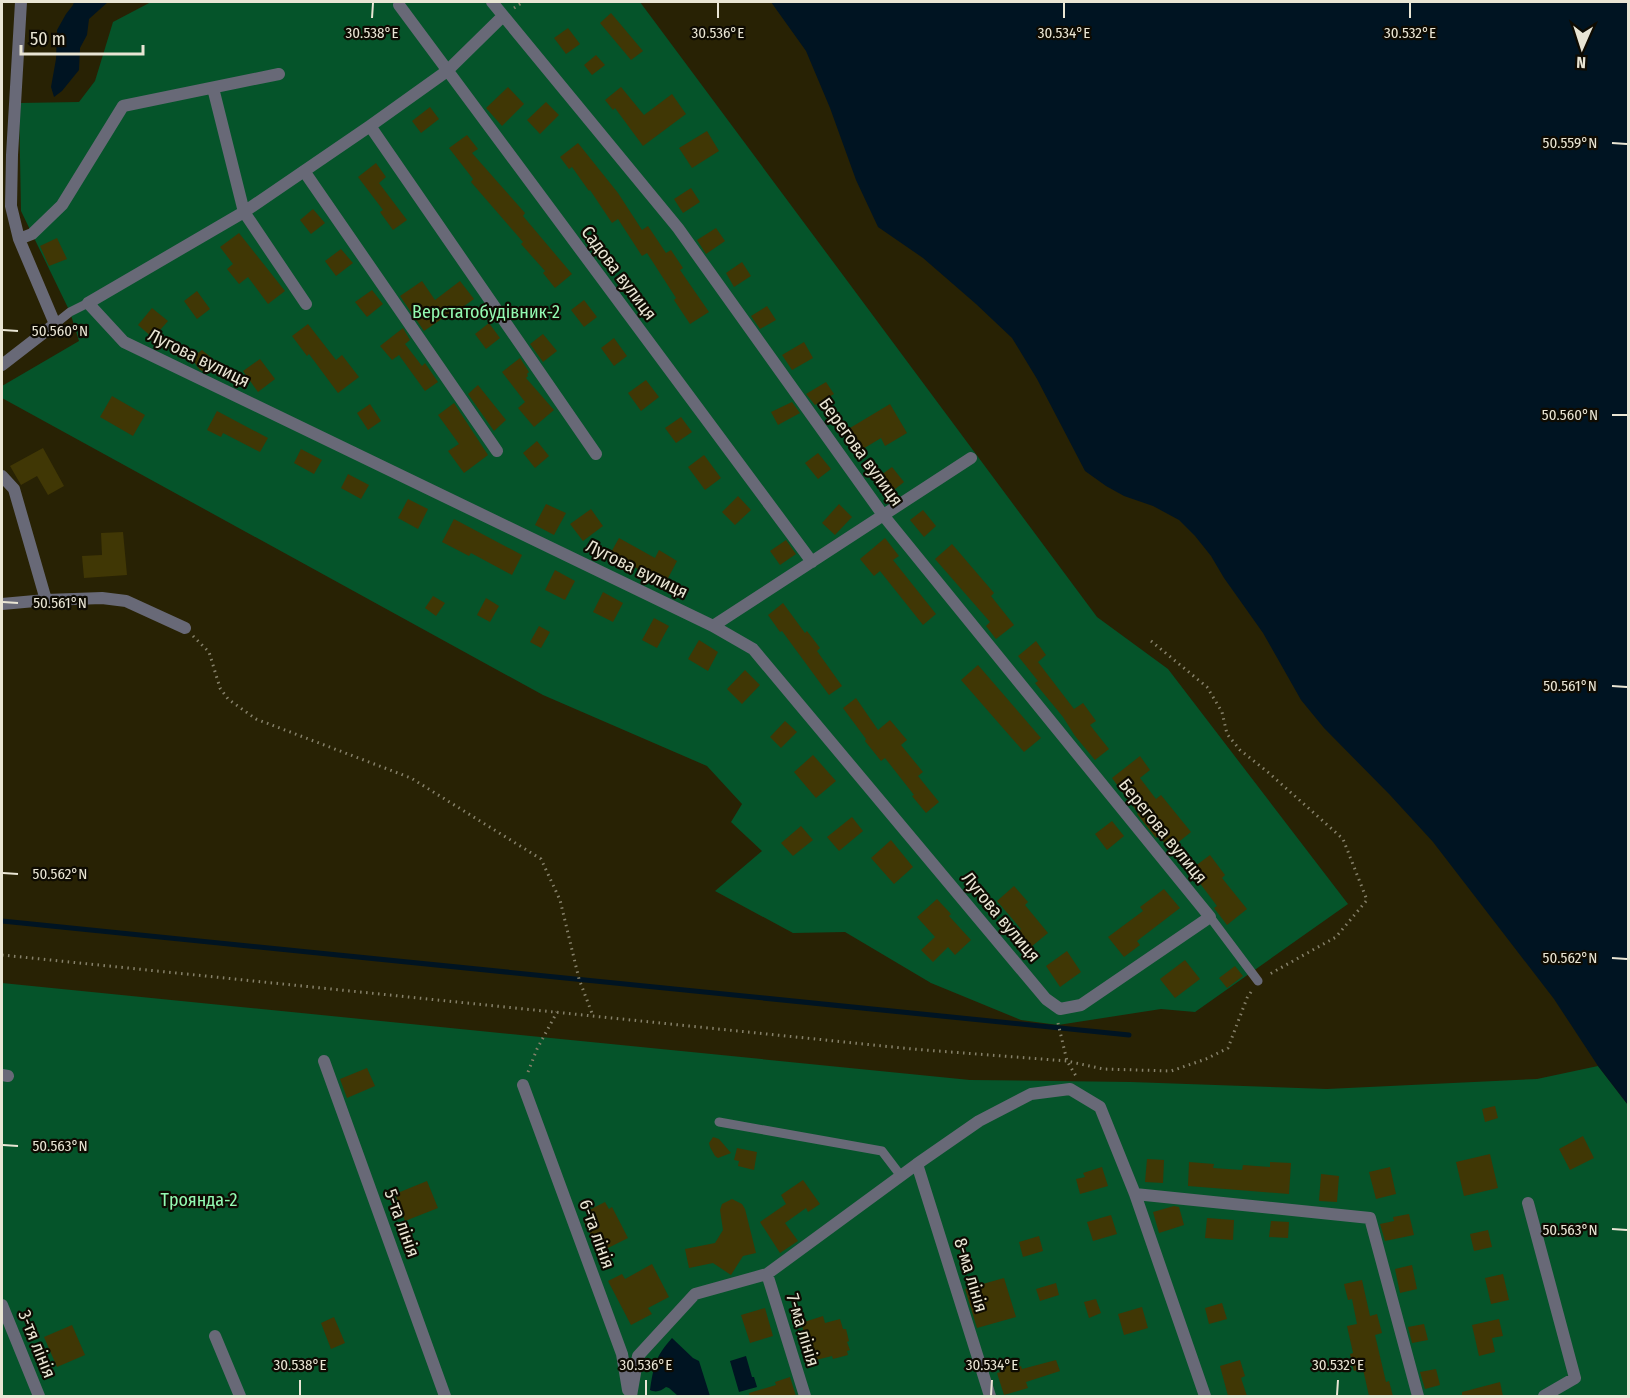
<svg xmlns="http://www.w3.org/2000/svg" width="1630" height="1398" font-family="'Fira Sans Condensed',sans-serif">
<rect width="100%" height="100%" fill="#282204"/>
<path fill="#05542a" d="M151,2h489l457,615 71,52 180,235 -153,108 -34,-3 -103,16 -37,-5 -90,-37 -86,-51 -52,1 -78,-42 47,-40 -31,-29 11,-18 -35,-38 -164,-71 -541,-297v-12l77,-45 -9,-29 -49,-101 -2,-108 60,-1 16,-21 18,-59z
M2,983l968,97 161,2 196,7 210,-10 61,-13 30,39v291h-1626z"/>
<path fill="#001422" d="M74,2h34l-19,17 -2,16 -7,13 -1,22 -17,21 -8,6 -3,-10 5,-28 1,-29 9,-16 7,-9z
M771,2h857v1103l-30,-39 -44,-67 -121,-157 -43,-47 -66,-67 -23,-28 -38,-67 -39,-55 -13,-22 -16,-20 -16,-16 -26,-14 -29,-10 -18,-10 -21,-15 -48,-92 -25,-41 -36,-34 -53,-46 -45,-31 -22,-47 -26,-72 -24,-57z
M672,1338l21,20 6,3 11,35h-32l-9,-8 -3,-1c-5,4 -10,6 -16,3 4,-25 5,-33 22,-52z
M746,1356l6,21h2l3,10 -18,5 -9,-31z"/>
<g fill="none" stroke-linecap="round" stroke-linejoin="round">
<path stroke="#001422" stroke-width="5" d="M2,921l1127,114"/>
</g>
<path fill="#403705" d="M611,13l32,38 -12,9 -31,-37z
M568,28l12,16 -14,10 -12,-16z
M596,55l9,10 -13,10 -8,-10z
M508,87l16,17 -22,22 -16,-18z
M621,87l23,28 28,-21 14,20 -43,32 -28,-38 -2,2 -8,-10z
M546,102l13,13 -19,19 -13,-14z
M430,107l9,12 -18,14 -9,-12z
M707,131l12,20 -27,17 -13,-20z
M467,135l11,14 -6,4 53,60 -2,3 49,58 -17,14 -12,-15 2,-2 -24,-27 2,-2 -52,-60 2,-3 -24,-31z
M578,143l40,50 24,37 6,-4 18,27 5,-3 12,18 -3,2 29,42 -19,12 -16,-24 2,-2 -29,-45 -5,3 -24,-37 -6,4 -22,-33 -1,1 -17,-24 -3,2 -9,-12z
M376,163l10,14 -7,6 28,37 -14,10 -13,-18 3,-2 -25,-33z
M691,188l9,14 -17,11 -9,-14z
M313,209l12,14 -14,11 -11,-14z
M716,228l9,13 -19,13 -9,-14z
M239,233l46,58 -17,13 -20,-27 -9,7 -12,-15 6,-5 -13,-17z
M57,238l10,21 -18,7 -9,-20z
M341,249l12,14 -17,13 -11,-15z
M742,262l9,14 -17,11 -8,-14z
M422,281l13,19 25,-19 14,18 -14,10 -2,-1 -34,23 -24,-35z
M372,290l11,14 -16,13 -12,-15z
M197,291l13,18 -13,10 -13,-18z
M584,300l13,17 -13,10 -13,-17z
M767,306l9,14 -16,9 -9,-13z
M152,308l16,13 -15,17 -15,-13z
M489,323l11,15 -14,11 -11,-15z
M308,324l28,36 6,-5 17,22 -21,16 -29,-39 -2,2 -15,-20z
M403,328l7,12 -5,4 17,22 3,-3 13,19 -13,9 -26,-36 -7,5 -12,-14z
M543,334l14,17 -14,11 -13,-18z
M614,338l13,18 -13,10 -13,-18z
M804,342l9,16 -21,12 -10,-15z
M202,350l17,14 -12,9 -7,-3 -9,-12z
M520,358l9,14 -2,2 1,2 -2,2 28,32 -20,17 -16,-19 7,-6 -23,-30z
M260,359l15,20 -17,13 -15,-21z
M646,380l13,17 -18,14 -13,-18z
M826,382l8,12 -19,11 -9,-11z
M478,385l28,35 -12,11 -26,-37z
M112,396l33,19 -12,21 -33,-19z
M792,402l8,11 -22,12 -7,-13z
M454,403l34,52 -24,18 -16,-22 11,-7 -21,-29z
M370,404l11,17 -13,9 -11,-17z
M890,404l17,29 -22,13 -4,-8 -18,11 -13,-21z
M217,411l51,27 -8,14 -37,-19 -2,4 -14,-7z
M681,417l11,15 -16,11 -11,-15z
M537,441l12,15 -14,12 -12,-15z
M43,448l21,38 -16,9 -11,-19 -16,9 -11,-19z
M301,449l21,11 -8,14 -20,-11z
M818,453l13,16 -13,10 -13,-16z
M704,455l17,23 -16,12 -17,-23z
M892,467l12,15 -15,12 -12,-16z
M348,474l21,11 -8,14 -20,-11z
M738,496l13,14 -16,15 -13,-13z
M408,499l20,10 -10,20 -20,-11z
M546,504l20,9 -12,22 -19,-10z
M839,504l13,13 -17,18 -13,-12z
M591,509l12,17 -20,15 -13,-17z
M923,510l13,16 -12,11 -14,-17z
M454,519l68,36 -10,20 -41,-22 -2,3 -27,-14z
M123,532l4,43 -43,3 -2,-22 20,-1 -1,-22z
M619,538l36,20 4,-8 18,11 -12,23 -36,-20 -1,2 -19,-10z
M885,538l14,18 -6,4 43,54 -13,11 -43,-54 -6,5 -14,-17z
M786,540l10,14 -16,11 -10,-14z
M952,544l42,49 -3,3 23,29 -18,14 -10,-13 4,-4 -55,-63z
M555,570l20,11 -10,19 -20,-10z
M603,592l20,11 -10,19 -20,-10z
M433,596l12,7 -9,13 -11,-8z
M486,598l13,8 -9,16 -13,-7z
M783,603l22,30 2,-2 13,17 -3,3 25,35 -13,9 -47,-64 -2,1 -12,-17z
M654,618l15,8 -12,22 -15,-8z
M539,626l11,6 -9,16 -11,-6z
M699,640l19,12 -10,19 -20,-12z
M1036,641l10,14 -8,7 36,47 9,-6 13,18 -6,4 19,24 -14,11 -20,-24 -12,-19 -28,-34 3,-2 -20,-25z
M978,665l63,73 -17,14 -63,-72z
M745,670l15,15 -18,19 -15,-15z
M856,698l22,32 12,-10 17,20 -6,5 22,27 -5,4 21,26 -13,11 -14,-17 2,-1 -29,-37 -4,3 -16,-20 1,-2 -23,-31z
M785,721l12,11 -16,16 -11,-11z
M813,755l23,26 -20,17 -22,-26z
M1140,756l10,14 -10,8 16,21 5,-4 30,37 -21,17 -12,-13 -2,2 -19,-24 1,-1 -26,-35z
M852,817l11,14 -24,20 -12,-14z
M1112,821l12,15 -17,14 -12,-16z
M801,826l12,14 -20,16 -12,-13z
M891,840l22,27 -19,17 -23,-26z
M1210,855l15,20 -3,3 25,31 -20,16 -13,-17 3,-2 -27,-36z
M1014,886l14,16 -3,3 23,28 -17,14 -13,-16 3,-2 -24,-28z
M1164,889l16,19 -43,33 3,4 -16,12 -16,-20 35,-26 -3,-4z
M937,899l14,15 -2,2 22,24 -16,15 -7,-8 -15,15 -12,-12 14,-13 -18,-20z
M1067,951l14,21 -21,15 -14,-21z
M1185,960l15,19 -25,19 -15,-19z
M1235,966l8,10 -16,12 -8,-10z
M367,1068l8,18 -28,12 -7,-19z
M1495,1106l3,12 -13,4 -3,-13z
M1583,1136l11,22 -24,12 -11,-21z
M713,1137l6,2 12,14 -13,5 -3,-2 -5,-9 -1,-4z
M737,1148l20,4 -3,18 -16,-4 1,-5 -5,-1z
M1490,1154l8,34 -34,8 -8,-34z
M1147,1159l17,1 -1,23 -18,-1z
M1189,1162l25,2 -1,4 29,2 1,-5 27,2v-5l21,1 -2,31 -101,-8z
M1102,1167l6,19 -28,8 -4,-15 9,-2 -2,-4z
M1390,1167l6,27 -20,5 -7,-27z
M1321,1174l18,2 -2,26 -18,-1z
M803,1180l17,24 -12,8 -2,-4 -21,15 13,18 -18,12 -20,-31 26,-18 -5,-9z
M427,1181l11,27 -33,13 -10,-27z
M732,1199l10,5 3,5 11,44 -13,3 -12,19 -18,-12 -24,5 -4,-19 30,-6 8,-13 -3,-20 2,-6z
M605,1202l4,7 3,-2 16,31 -28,14 -16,-30 9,-5 -4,-7z
M1174,1206l5,1 5,18 -25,8 -6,-21z
M1409,1214l5,21 -29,6 -5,-17 14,-3 -1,-4z
M1111,1215l6,19 -24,7 -6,-19z
M1207,1218l27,2 -1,20 -28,-2z
M1271,1221l18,1 -1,16 -19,-1z
M1488,1230l4,17 -18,4 -4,-17z
M1039,1236l4,15 -20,6 -4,-15z
M652,1264l17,33 -21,11 4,6 -21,11 -23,-44 14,-7 3,5z
M1412,1265l5,24 -17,4 -5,-24z
M1503,1274l6,26 -18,4 -6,-26z
M1004,1278l12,39 -39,11 -12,-39z
M1362,1280l8,36 7,-2 5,19 -7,2 11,47 3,-1 4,15h-24l-6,-27 -9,2 -4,-17 3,-1 -6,-27 10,-2 -5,-25 -4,1 -4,-16z
M1056,1283l3,12 -19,6 -4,-12z
M1096,1299l5,14 -12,5 -5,-16z
M1222,1303l5,16 -18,5 -4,-16z
M1142,1307l6,21 -24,7 -6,-21z
M765,1308l8,28 -23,7 -9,-28z
M823,1316l2,7 15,-4 3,10h3l3,12 -2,1 3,8 -3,1 1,4 -15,4 -1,-3 -16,4 -4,-15h-4l-7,-22z
M334,1317l11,26 -14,6 -10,-26z
M1499,1319l4,17 -11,2 3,14 -16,4 -7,-31z
M1424,1324l4,16 -16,3 -4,-16z
M72,1325l13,30 -28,12 -13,-30z
M1056,1360l4,11 -34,11 2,6 -24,7 -7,-22 4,-1 -2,-5 16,-5 2,5 4,-1 1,3z
M1240,1360l5,16 -4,2 6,18h-19l-8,-30z
M1436,1369l4,16 -15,4 -5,-17z
M790,1377l6,19h-47v-3l27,-8 -1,-3z
M1500,1382l3,14h-41v-4z"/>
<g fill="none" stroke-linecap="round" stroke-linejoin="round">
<path stroke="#86816a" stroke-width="3" stroke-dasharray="1.5 4.5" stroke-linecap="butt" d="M514,8l9,-6
M193,636l16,16 11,36 8,11 28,20 155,59 130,81 19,41 19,79 14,37
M1151,641l56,46 15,25 5,22 13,16 29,23 74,66 24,61 -31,37 -68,38
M2,955l910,94 155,12 36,8 68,2 35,-12 22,-11 19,-50 4,-6
M1058,1023l9,38 9,15
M528,1072l9,-23 20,-37"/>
<path stroke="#686977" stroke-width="9" d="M55,324l15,-12 18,-9
M1210,917l48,64
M719,1122l163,29 19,25"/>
<path stroke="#686977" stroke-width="12" d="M492,2l186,226 205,287 327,402 -129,88 -21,4 -14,-10 -293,-350 -40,-23 -589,-284 -36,-39 156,-91 126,-86 77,-55 56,-55
M399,5l413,557
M213,88l31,124 62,92
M370,126l226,328
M304,171l193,280
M19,239l13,-5 30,-29 61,-99 156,-32
M2,365l53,-41 -36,-85 -8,-33 1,-51 9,-153
M2,476l12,13 32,111 56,-2 24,3 59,27
M2,604l44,-4
M713,626l258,-168
M324,1061l121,335
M2,1075l6,1
M523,1085l99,269 6,36
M917,1164l73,232
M1135,1194l235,24 48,178
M1528,1203l47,175 -31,18
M767,1274l38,122
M2,1305l37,91
M215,1336l25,60
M631,1396l7,-40 57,-62 72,-20 150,-110 62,-43 52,-27 39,-5 30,18 35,87 70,202"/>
</g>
<path fill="none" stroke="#e9e5d4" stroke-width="2" d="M372,18l1,-15M718,18v-15M1064,18v-15M1410,18v-15M1612,143l15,1M3,330l15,1M1612,415h15M3,602l15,1M1612,686l15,1M3,873l15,1M1612,958l15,1M3,1145l15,1M1612,1229l15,1M300,1395v-15M646,1395v-15M991,1395l1,-15M1337,1395l1,-15"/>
<g text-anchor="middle" stroke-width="4.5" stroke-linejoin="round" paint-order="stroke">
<g font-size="18" fill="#e9e5d4" stroke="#0e0b02">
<text transform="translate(619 273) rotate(53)" y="6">Садова вулиця</text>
<text transform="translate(199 358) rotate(26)" y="6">Лугова вулиця</text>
<text transform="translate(861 452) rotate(54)" y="6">Берегова вулиця</text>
<text transform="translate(637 569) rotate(26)" y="6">Лугова вулиця</text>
<text transform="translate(1163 831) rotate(51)" y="6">Берегова вулиця</text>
<text transform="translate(1001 917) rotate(50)" y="6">Лугова вулиця</text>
<text transform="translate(402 1223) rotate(70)" y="6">5-та лінія</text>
<text transform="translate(597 1234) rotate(70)" y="6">6-та лінія</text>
<text transform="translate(971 1275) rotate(73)" y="6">8-ма лінія</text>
<text transform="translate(803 1330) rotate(73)" y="6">7-ма лінія</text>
<text transform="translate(37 1344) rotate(68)" y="6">3-тя лінія</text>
</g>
<g font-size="18" fill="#93fab2" stroke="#0e0b02">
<text x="486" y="318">Верстатобудівник-2</text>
<text x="199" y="1206">Троянда-2</text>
</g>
</g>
<g font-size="15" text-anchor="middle" fill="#e9e5d4" stroke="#0e0b02" stroke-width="4.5" stroke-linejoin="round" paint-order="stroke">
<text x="372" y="38">30.538°E</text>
<text x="718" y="38">30.536°E</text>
<text x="1064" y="38">30.534°E</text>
<text x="1410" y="38">30.532°E</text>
<text x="1570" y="148">50.559°N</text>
<text x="60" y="336">50.560°N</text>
<text x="1570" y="420">50.560°N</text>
<text x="60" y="608">50.561°N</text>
<text x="1570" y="691">50.561°N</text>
<text x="60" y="879">50.562°N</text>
<text x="1570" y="963">50.562°N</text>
<text x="60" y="1151">50.563°N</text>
<text x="1570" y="1235">50.563°N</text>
<text x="300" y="1370">30.538°E</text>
<text x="646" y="1370">30.536°E</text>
<text x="992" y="1370">30.534°E</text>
<text x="1338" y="1370">30.532°E</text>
</g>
<rect width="1630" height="1398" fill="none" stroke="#e9e5d4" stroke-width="6"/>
<g transform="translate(1582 48) rotate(183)" stroke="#0e0b02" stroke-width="4.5" paint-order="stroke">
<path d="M0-4.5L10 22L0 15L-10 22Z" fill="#e9e5d4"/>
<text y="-9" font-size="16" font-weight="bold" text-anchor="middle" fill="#e9e5d4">N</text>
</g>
<path d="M21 45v9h122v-9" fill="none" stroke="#e9e5d4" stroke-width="3"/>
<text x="30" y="45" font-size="18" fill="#e9e5d4" stroke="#0e0b02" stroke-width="4.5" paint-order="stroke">50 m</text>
</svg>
